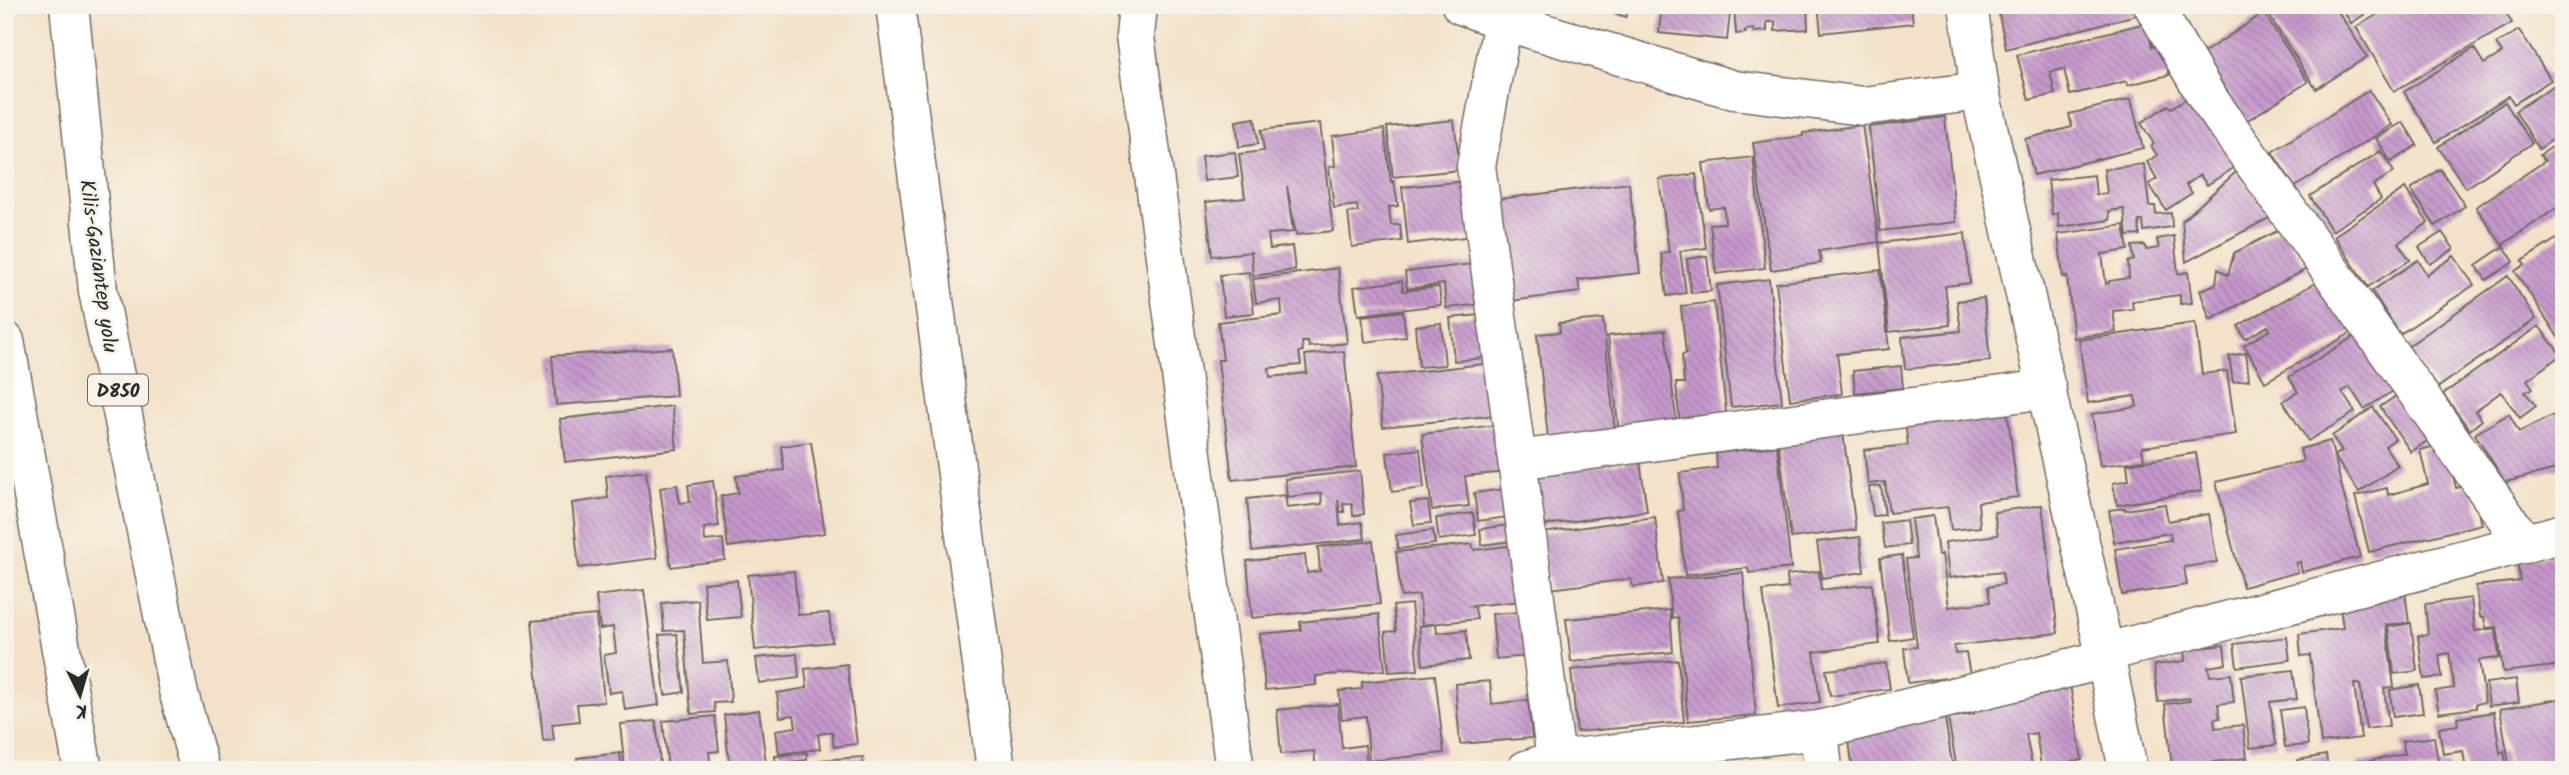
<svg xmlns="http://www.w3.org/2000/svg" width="2569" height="775" font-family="Kalam,sans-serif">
<defs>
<pattern id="building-back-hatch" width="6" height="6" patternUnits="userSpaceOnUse" patternTransform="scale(1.75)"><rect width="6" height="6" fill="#c699cc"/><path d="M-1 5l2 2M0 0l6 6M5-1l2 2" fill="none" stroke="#a17da6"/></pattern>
</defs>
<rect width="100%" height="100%" fill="#f7f3e8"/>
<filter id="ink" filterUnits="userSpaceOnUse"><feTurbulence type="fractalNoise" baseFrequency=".0143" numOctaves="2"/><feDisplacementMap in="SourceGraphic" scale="14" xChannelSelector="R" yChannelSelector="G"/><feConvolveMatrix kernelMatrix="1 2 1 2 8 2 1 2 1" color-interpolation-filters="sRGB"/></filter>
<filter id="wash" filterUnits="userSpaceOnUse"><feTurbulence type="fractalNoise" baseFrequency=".00686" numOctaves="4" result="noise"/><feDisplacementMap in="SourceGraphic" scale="28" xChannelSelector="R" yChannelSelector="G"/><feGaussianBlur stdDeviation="1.57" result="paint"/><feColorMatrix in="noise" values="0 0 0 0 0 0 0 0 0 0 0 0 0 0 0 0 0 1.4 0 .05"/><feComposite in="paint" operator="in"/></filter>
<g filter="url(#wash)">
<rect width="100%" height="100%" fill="#f3e2c9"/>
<g id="blocks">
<path fill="url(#building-back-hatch)" d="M1591,5h39l-4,12z
M1662,5h69l-4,35 -68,-7z
M1734,5h73l1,24 -33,2v-9h-8v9l-13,1 -1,-3 -8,1 1,3 -10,1z
M1818,5h93l2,18 -92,10z
M1997,5h139l4,9 -134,35z
M2276,5h58l33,52 -51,32 -49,-77z
M2340,5h39l-28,18z
M2394,5h107l11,18 -118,68 -38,-64z
M2264,13l44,69 -62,39 -43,-68z
M2146,23l6,24 10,-2 7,30 -41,10 -1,-4 -57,14 -6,-26 -14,3 5,22 -26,6 -12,-45z
M2519,30l32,50 -37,24 -5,-8 -73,46 -32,-50 70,-44 10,16 18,-11 -6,-9z
M2553,86l11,15v31l-25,17 -24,-38z
M2369,90l23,35 -97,62 -23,-35z
M2189,97l46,70 -28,18 -7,-10 -14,10 6,8 -26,17 -17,-26 8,-5 -10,-17 10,-7 -6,-9 3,-2 -13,-21 27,-18 3,3z
M2131,99l12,49 -109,27 -9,-36 47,-12 -3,-13z
M2505,102l27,41 -66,45 -28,-41z
M1945,117l11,105 -76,9 -11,-104z
M1255,118l3,26 -19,3 -3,-26z
M1454,120l6,50 -67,7 -6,-50z
M2403,122l14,23 -26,17 -15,-24z
M1320,123l13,108 -37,4 -9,-49 6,46 -25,2 2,15 22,-3 3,24 -42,6 -2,-24 -39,4 -6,-54 39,-4 -6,-44 25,-3 -3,-21z
M1862,125l17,117 -60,9 2,12 -50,7 -18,-127 50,-7v-3z
M1384,129l7,53 3,-1 4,25 -9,1 2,18h9l2,16 -50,6 -4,-34 10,-1 -1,-7 -23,3 -5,-41 6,-1 -3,-30z
M2564,139v64l-62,42 -26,-38 69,-46 -5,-6z
M2381,151l13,21 -21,13 8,14 -49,32 -22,-35z
M1235,152l3,25 -34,4 -3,-25z
M1753,157l12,111 -49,6 -6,-50 15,-1 -1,-16 -15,2 -6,-46z
M2144,164l5,42h6l1,8 15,-1 1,14 -28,4 -1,-10h-4l1,14 -13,1 -3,-27 -15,2 1,9 -51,7 -1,-14 -6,2 -4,-35 46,-5 2,20 11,-2 -3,-24z
M2440,169l25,37 -30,20 -24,-37z
M2236,172l37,44 -87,46 -4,-41z
M1696,174l10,74 -26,3 6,42 -19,3 -6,-43 8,-1 -10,-73z
M1468,181l6,55 -66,8 -6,-57z
M1629,183l11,90 -62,7 2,12 -70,9 -12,-102z
M2405,188l23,35 -30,20 12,17 -42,27 -34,-51z
M2124,225l4,25 -26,4 4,30 3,-1v-2l20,-3 -1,-16 6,-2 -2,-14 13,-1 1,5 13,-2 -2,-9 17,-3 4,38 10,-2 4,31 -12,1v-9l-48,6 1,8 -20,2 3,21 -42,6 -7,-62 -4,1 -5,-43z
M2281,229l26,40 -97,51 -10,-30 16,-6 2,-15 10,6 6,-22z
M2442,232l12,17 -24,15 -11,-17z
M1965,233l5,50 -25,3 5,39 -61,7 -10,-89z
M2564,234v99l-6,4 -43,-66 10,-6 -3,-4z
M2504,246l10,16 -28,18 -10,-15z
M1707,256l4,35 -20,2 -4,-34z
M2454,256l20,29 -74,49 -28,-43 46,-31 9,15z
M1480,263l5,41 -39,4 -2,-24 -37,5 -2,-17z
M1338,268l9,75 -38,4 -1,-5h-6l1,9 -4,1 2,13 -32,3 1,9 37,-4 -2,-18 39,-4 12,116 -124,13 -14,-120h5l-5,-38 64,-7 -1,-15 -25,3 -3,-24z
M1880,270l9,79 -52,5 5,40 -52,6 -14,-117z
M1249,272l5,41 -30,3 -4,-41z
M2508,276l28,43 -99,69 -30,-41z
M2326,277l30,53 -91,52 -21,-37 26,-15 -2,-4 -23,13 -7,-13z
M1769,279l13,123 -51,5 -14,-122z
M1402,281l1,10 36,-4 2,18 -83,10 -4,-28z
M1984,298l6,63 -85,8 -3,-32 59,-6 -4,-30z
M1714,302l13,119 -47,5 -4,-43h8l-2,-28 4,-1 -5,-48z
M1403,311l3,26 -41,5 -3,-26z
M1489,314l5,43 -40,4 -4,-43z
M1603,319l13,121 -67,7 -12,-113 23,-2 -1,-9z
M1441,323l4,42 -26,2 -4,-41z
M2195,323l7,51 25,-3 9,63 -94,13 2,13 -44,6 -8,-52 45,-7 -2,-11 -47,7 -9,-63z
M2539,326l22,29 -34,25 6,8 -8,4 11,14 -16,12 -19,-26 -26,19 7,9 -12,10 -27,-36z
M1665,330l13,105 -58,7 -12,-106z
M2360,333l35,57 -31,19 -14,-22 -8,5 13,20 -47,29 -25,-40 15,-9 -9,-15z
M672,348l4,48 -120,9 -4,-49z
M2246,353l3,27 -16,2 -4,-26z
M1492,363l5,52 -114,12 -6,-51z
M1901,366l2,22 -48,5 -2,-22z
M2403,391l31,45 -23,16 -31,-45z
M2006,400l12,97 -40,5 2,25 -29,3 -3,-23 -59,6 -4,-31 -17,2 -4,-34 44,-5 -4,-32z
M672,406l5,43 -112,13 -5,-43z
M2373,407l22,32 -10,7 13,20 -39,26 -25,-36 8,-5 -10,-15z
M2564,410v57l-59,15 -30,-48 34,-20 10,18z
M1503,424l5,48 -43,4 4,30 -37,4 -10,-76z
M1842,425l14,105 -65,8 -14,-105z
M2330,441l30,116 -58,15 -2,-10 -4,1 2,9 -55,15 -27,-105 87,-21 -3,-12z
M811,442l14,91 -97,14 -7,-51 17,-3 -2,-17 48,-6 -3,-24z
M2440,445l6,21 4,-2 6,24 16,-4 10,40 -113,28 -14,-56 32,-8 1,7 40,-11 -8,-34z
M1777,446l14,122 -42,5 -1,-5 -63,7 -7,-64 5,-1 -3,-37 37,-5 -1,-15z
M1420,449l4,39 -32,4 -5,-39z
M2196,453l6,38 -85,14 -4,-22 16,-3 -2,-16z
M1640,461l7,50 -108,15 -6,-52z
M646,471l11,87 -78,10 -7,-65 36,-5 -2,-22z
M1360,471l4,43 -11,2 -1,-13 -9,1 1,8h-4l-2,-12 2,25 22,-3 3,17 -113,12 -5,-52 38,-4 2,13 35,-4 -1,-11 -34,4 -2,-18z
M713,481l6,45 -15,2 1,13 18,-2 2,21 -54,7 -11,-79 17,-3 3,18 10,-1 -2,-17z
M1881,486l4,29 -12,1 -4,-29z
M1512,488l4,28 -38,5 -4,-28z
M1428,501l3,22 -17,2 -4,-22z
M2165,504l3,17 41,-7 8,48 -33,5 3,18 -65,10 -7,-46 56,-9 -1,-7 -56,9 -5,-32 16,-2v2z
M2042,505l16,128 -104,13 1,8 11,-1 4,22 -62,8 -4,-35 13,-1 -11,-88 10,-1 -5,-39 22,-3 5,39 4,-1 7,53 41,-5 -2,-15 16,-3 -2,-12 -53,6 -4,-36 53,-7 -4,-23z
M1473,513l3,22 -37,5 -3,-22z
M1655,517l8,66 -30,4 -2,-8 -81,10 -8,-56z
M1906,520l3,25 -24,3 -4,-25z
M1516,524l2,16 -36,5 -2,-16z
M1433,530l2,14 -37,5 -2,-14z
M1860,537l4,35 -42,6 -5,-36z
M1373,541l7,63 -128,14 -5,-57 58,-6 2,18 13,-2 -2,-24z
M1472,544l2,6 42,-5 5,56 -50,5 4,2 2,11 -55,6 -3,-30 -18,2 -5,-45z
M2564,554v100l-3,1 1,10 -59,7 -6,-45 -11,1 -2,-11h-4l-4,-31 44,-5 -3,-21z
M1902,555l11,82 -23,4 -10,-83z
M794,571l4,44 31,-2 3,29 -77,8 -7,-75z
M1819,571l2,19 51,-6 8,60 -66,8 6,50 -42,6 -15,-117 25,-3 -1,-13z
M1743,573l13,142 -68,6 -10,-104 -6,1 -4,-39z
M737,580l4,37 -34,3 -4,-37z
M644,590l15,115 -34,5 -3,-19 -13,2 -5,-38 12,-2 -3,-26 -13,2 -4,-33z
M2405,591l4,32 -23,2 8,62 -10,1 5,38 -23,3 -6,-45h-6l7,54 -40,5 -11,-88 -9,1 -2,-22 44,-6 -4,-28z
M2471,598l4,33 21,-3 3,30 -20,2 6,42 -9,2v4l-37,5 -4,-22 19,-3 -5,-35 -10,2 3,22 -18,2 -6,-43 10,-2 -3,-30z
M698,600l5,63 25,-2 3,41 -17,1 1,9 -24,2 -7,-84 -20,1 -2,-28z
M1411,604l7,66 -29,2 -4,-40 11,-1 -3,-25z
M1670,610l3,42 -102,10 -5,-43z
M1521,612l5,44 -30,3 -4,-45z
M1379,614l6,56 -69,6v9l-51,5 -5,-56 41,-4 -1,-8z
M596,615l8,87 -27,2 2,17 -27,3 2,16 -11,1 -11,-120z
M2411,623l6,48 -23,3 -6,-47z
M1436,624l1,9 29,-3 3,30 -46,5 -4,-39z
M677,634l7,58 -19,3 -6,-60z
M2287,637l3,23 -53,7 -3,-23z
M2224,645l2,19 -18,3 2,9 21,-2 3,28 -16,2 2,14 -6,1 1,9 28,-3 4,33 -75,9 -7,-63 25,-3 -1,-3 -31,4 -4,-37 31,-4 -1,-11z
M797,654l2,24 -40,5 -3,-25z
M1678,660l6,62 -107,10 -6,-62z
M1886,663l4,26 -60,7 -4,-26z
M847,664l10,80 -23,3 -2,-15 -14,2 2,15 -41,5 -3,-24 20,-3 -2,-12 -14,2 -3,-24 30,-5 -2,-19z
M2293,670l4,29 -27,3 6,43 -26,3 -9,-72z
M1435,675l9,78 -75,8 -3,-45 -24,3 -3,-28 23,-2v-7z
M2069,678l13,82 -41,6 -5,-33 -10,2 6,31 -26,4h-49l-9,-52 26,-4 -2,-14z
M2516,679l3,23 -30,4 -3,-23z
M1490,681l2,23 36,-4 4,38 -72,6 -5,-60z
M2419,685l4,28 -30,4 -3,-27z
M2559,699l2,15h3v56h-54l-10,-61z
M1338,704l4,44 23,-3 2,25h-51l-2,-19 -33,3 -4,-44z
M1943,705l10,65h-100l-5,-35z
M2304,707l4,38 -23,2 -5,-37z
M759,710l8,60h-48l-1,-6 11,-2 -5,-47z
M2494,712l6,41 4,-2 3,19h-41l-3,-19 -20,3 -4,-26 19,-3 -1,-7z
M715,716l4,35 -10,1 2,18h-43l-5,-49z
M656,721l4,42 -7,2v5h-28l-5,-46z
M2434,737l5,29 10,-1 1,5h-91l-1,-7 47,-9 -3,-13z
M620,753l2,17h-44l-1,-12z
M807,753v7l-17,2 1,8h-15l-1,-14z
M2326,755l2,15h-28l-2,-10z
M863,757l1,13h-43l-1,-10z"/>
</g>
</g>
<g filter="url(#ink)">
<use href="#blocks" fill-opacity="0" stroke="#716b62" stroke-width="2"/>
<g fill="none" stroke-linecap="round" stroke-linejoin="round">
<defs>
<path id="street" d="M895,5l101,765
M1461,5l43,16 230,69 129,16 117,-15
M1506,5l-30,161 41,294 39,300
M1968,5l12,86 126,568 22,111
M2153,5l54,92 318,447
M1517,460l530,-71
M2103,653l461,-120
M1819,730l4,40
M1526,770l30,-10 263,-30 287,-71"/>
<path id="secondary" d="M1138,5l-3,31 100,734"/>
<path id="highway" d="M69,5l29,286 80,399 22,80
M5,341l78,429"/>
</defs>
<use href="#street" stroke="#716b62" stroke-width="41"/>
<use href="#secondary" stroke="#716b62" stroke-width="41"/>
<use href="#highway" stroke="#716b62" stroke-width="41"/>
<use href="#street" stroke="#fff" stroke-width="38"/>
<use href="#secondary" stroke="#fff" stroke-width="38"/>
<use href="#highway" stroke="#fff" stroke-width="38"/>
</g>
</g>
<g text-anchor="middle" stroke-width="5" stroke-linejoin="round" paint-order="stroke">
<rect fill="#f7f3e8" stroke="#686764" stroke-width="2" x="88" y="374.5" width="60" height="31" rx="5"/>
<g font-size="19" font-weight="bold" fill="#2b2b2b">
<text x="118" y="397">D850</text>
</g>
<g font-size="21" fill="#2b2b2b" stroke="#f7f3e8">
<text transform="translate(99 266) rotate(82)" y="7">Kilis-Gaziantep yolu</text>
</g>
</g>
<rect width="2569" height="775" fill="none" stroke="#f7f3e8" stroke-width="28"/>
<g transform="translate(80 695) rotate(175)" stroke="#f7f3e8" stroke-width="5" paint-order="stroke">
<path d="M0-5L12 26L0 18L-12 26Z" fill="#2b2b2b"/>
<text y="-10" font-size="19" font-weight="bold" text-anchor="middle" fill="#2b2b2b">K</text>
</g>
</svg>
